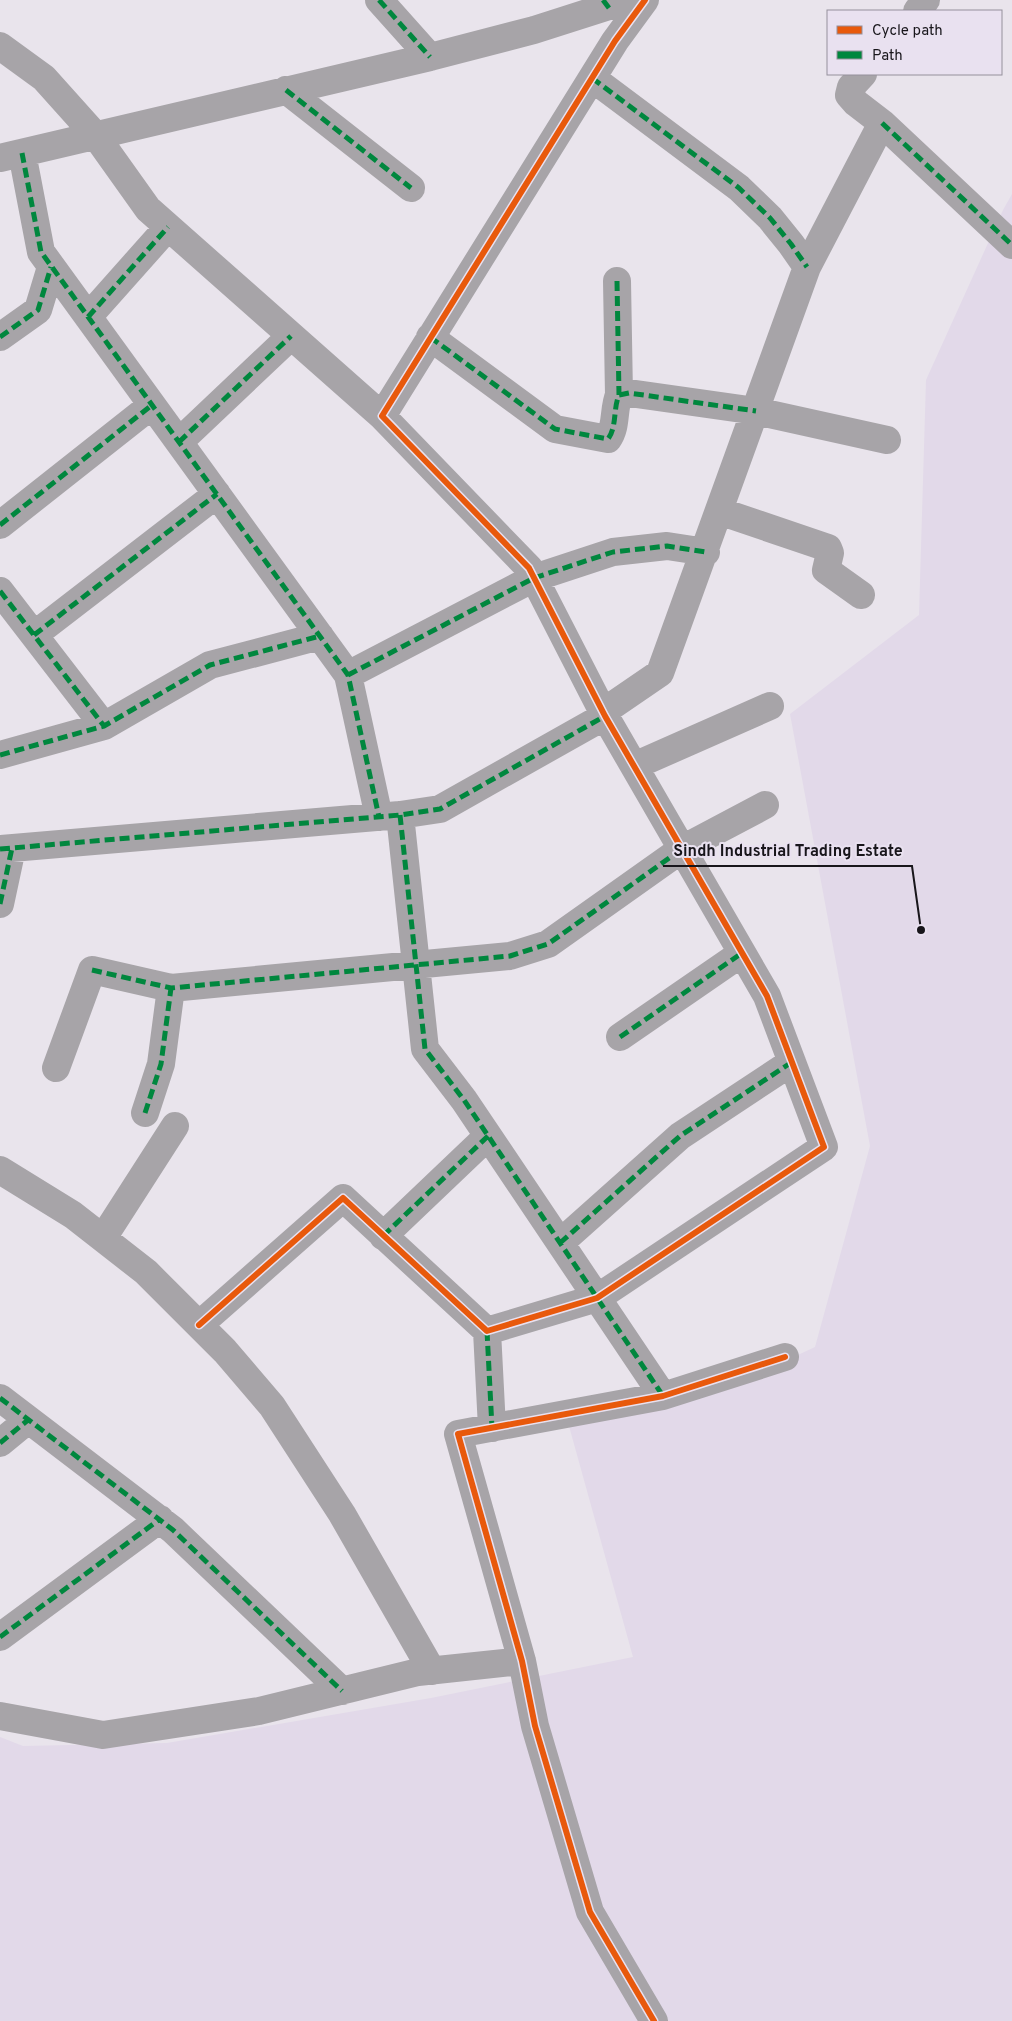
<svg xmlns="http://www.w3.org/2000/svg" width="1012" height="2021" font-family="Overpass,sans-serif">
<rect width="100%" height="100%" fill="#e9e4ec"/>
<path fill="#e2d9e9" d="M1012,194v1827h-1012v-284l23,9 144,-3 264,-45 202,-41 -64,-231 216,-65 30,-14 55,-201 -80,-432 129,-99 7,-235 77,-170z"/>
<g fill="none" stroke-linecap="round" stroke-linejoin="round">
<path stroke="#a7a4a8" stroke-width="28" d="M379,0l51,57
M917,11l9,-11
M0,46l44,32 52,58 52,73 234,207
M592,78l147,110 31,30 21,26 16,23
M286,90l125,98
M882,123l130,122
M22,153l19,99 307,423 31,142
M0,158l430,-101 104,-27 94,-30
M617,281l2,114
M88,317l80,-90
M0,337l38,-27 13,-43
M430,337l125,92 53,10c9,-12 5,-30 11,-44l10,-2 127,18 131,29
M179,442l112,-106
M719,511l109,37 2,5 -4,17 35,25
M0,525l152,-120
M0,591l104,135
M34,635l183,-141
M348,675l186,-97 79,-26 54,-6 39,6
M603,712l57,-39 147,-406 75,-144 -26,-20 -7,-8 2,-8 12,-13
M0,755l104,-29 106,-61 110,-29
M634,766l136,-60
M400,815l25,234 39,51 199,296
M0,849l400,-34 40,-6 165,-93
M0,904l12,-56
M620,1037l122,-84
M56,1068l36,-98 79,18 339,-32 38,-12 134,-95 83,-44
M145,1113l16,-49 10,-76
M0,1170l73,45 73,57 79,79 47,55 70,108 90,157
M383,1236l105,-100
M103,1238l72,-112
M560,1243l120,-107 112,-74
M199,1325l144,-127 144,133 110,-33 227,-151 -57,-151 -162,-280 -76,-148 -147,-152 233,-375 30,-41
M487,1331l5,97
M0,1398l173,132 169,161
M0,1443l28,-23
M0,1637l160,-118
M0,1716l103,19 156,-24 159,-39 104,-11
M654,2021l-64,-109 -55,-186 -13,-65 -64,-227 205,-38 122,-39"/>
<path stroke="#00873e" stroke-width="5" stroke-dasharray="10 5" stroke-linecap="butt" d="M379,0l51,57
M603,0l6,8
M592,78l147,110 31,30 21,26 16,23
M286,90l125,98
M882,123l130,122
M22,153l19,99 307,423 31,142
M617,281l2,114
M88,317l80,-90
M0,337l38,-27 13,-43
M430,337l125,92 53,10c9,-12 5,-30 11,-44l10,-2 127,18
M179,442l112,-106
M0,525l152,-120
M0,591l104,135
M34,635l183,-141
M348,675l186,-97 79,-26 54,-6 39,6
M0,755l104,-29 106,-61 110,-29
M400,815l25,234 39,51 199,296
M0,849l400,-34 40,-6 165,-93
M0,904l12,-56
M92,970l79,18 339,-32 38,-12 134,-95
M620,1037l122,-84
M145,1113l16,-49 10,-76
M383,1236l105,-100
M560,1243l120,-107 112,-74
M487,1331l5,97
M0,1398l173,132 169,161
M0,1443l28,-23
M0,1637l160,-118"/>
<defs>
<path id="cycleway" d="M199,1325l144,-127 144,133 110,-33 227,-151 -57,-151 -162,-280 -76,-148 -147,-152 233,-375 30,-41
M654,2021l-64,-109 -55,-186 -13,-65 -64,-227 205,-38 122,-39"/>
</defs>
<use href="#cycleway" stroke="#e9e1f0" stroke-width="9"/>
<use href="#cycleway" stroke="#e8590c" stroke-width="6"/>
</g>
<path fill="none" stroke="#18161b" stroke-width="2" d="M921 930L912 866H663"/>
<circle fill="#18161b" stroke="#e9e1f0" stroke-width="2" cx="921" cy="930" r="5"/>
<g font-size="16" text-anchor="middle" font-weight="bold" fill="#18161b" stroke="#e9e1f0" stroke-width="4" stroke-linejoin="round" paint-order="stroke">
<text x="788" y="856">Sindh Industrial Trading Estate</text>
</g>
<rect x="827" y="10" width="175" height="65" fill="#e9e1f0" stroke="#95909b"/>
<rect x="837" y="26" width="25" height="8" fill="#e8590c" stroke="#95909b"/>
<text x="872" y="35" font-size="15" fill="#18161b">Cycle path</text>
<rect x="837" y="51" width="25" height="8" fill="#00873e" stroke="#95909b"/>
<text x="872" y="60" font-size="15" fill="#18161b">Path</text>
</svg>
